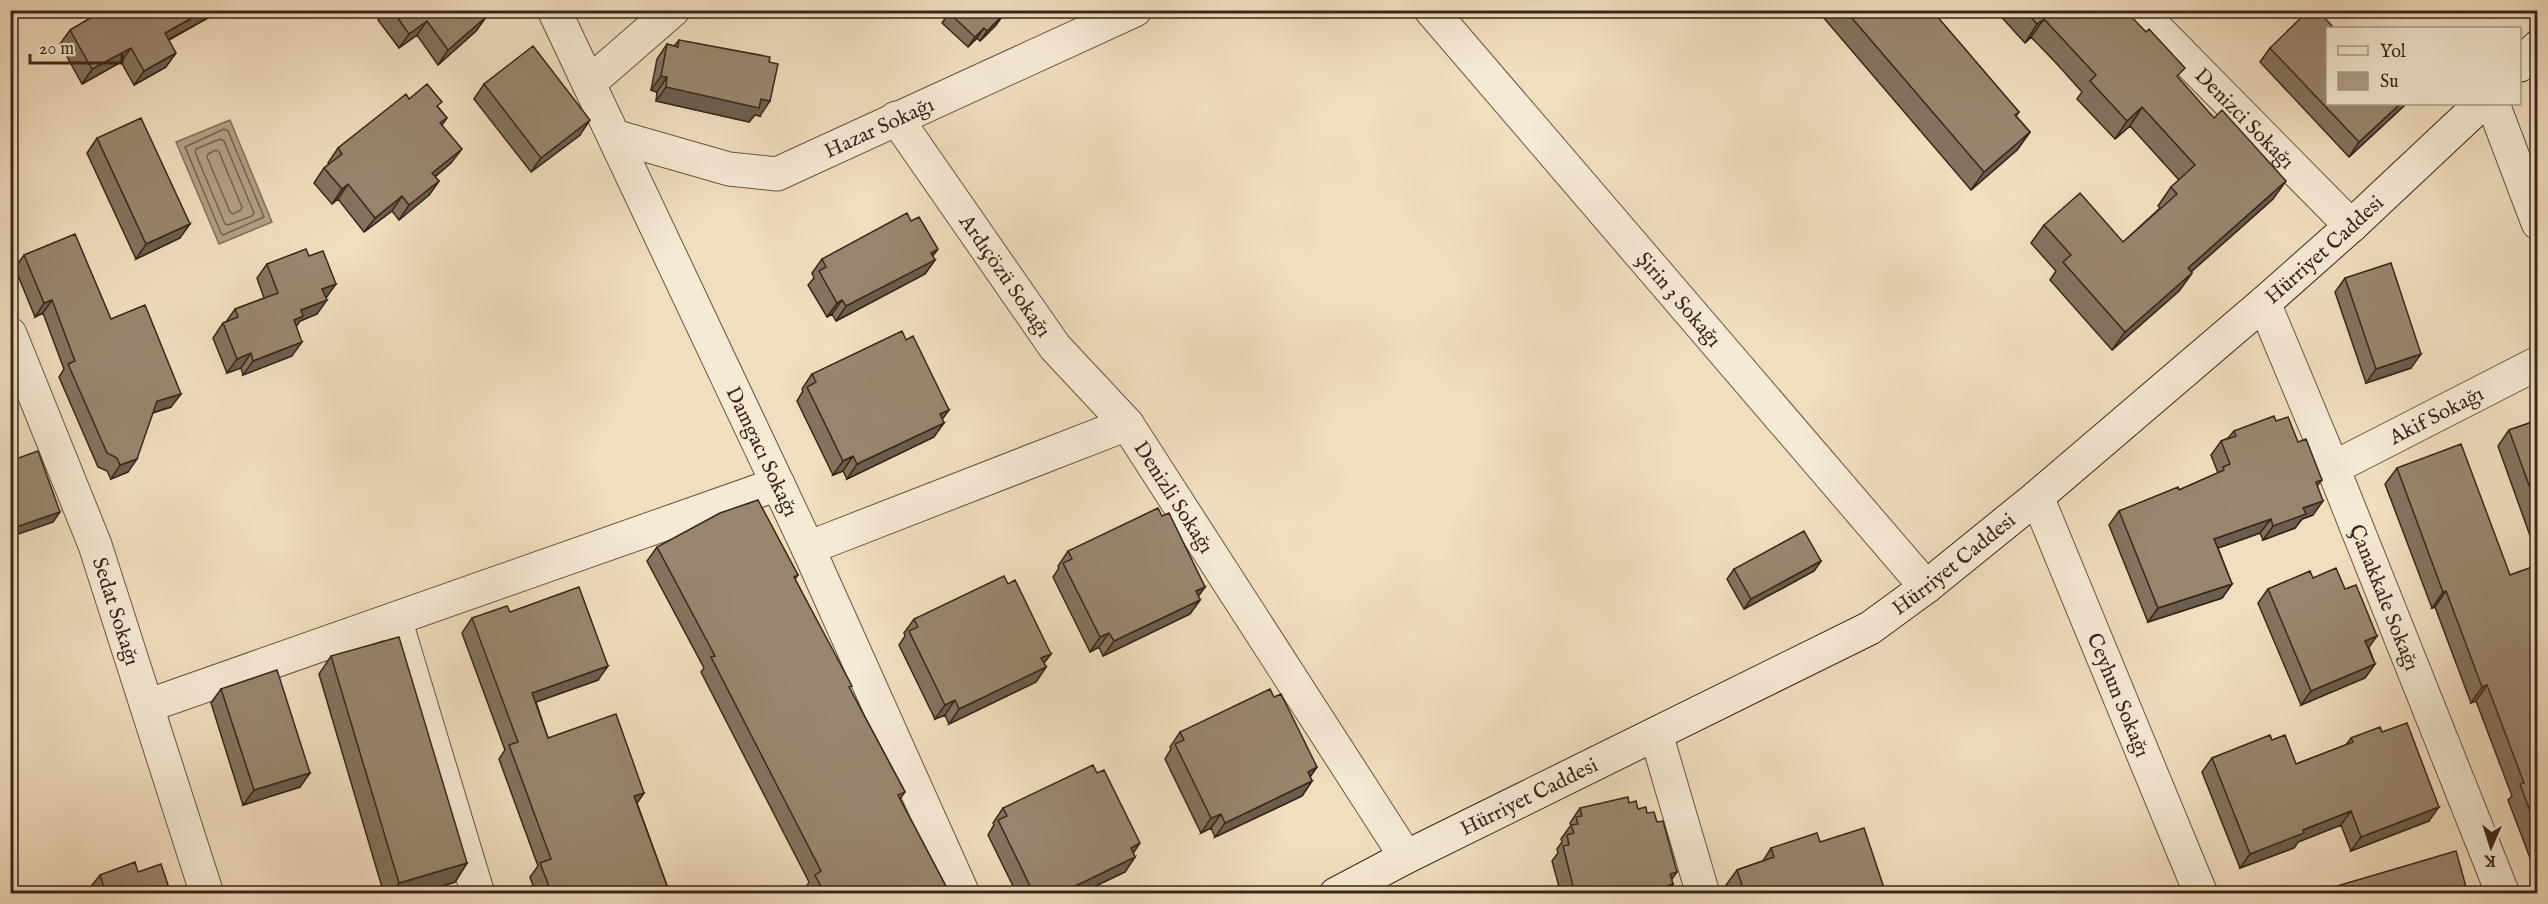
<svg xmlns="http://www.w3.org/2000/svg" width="2548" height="904" font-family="'IM FELL English',serif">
<rect width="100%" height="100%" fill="#f1debe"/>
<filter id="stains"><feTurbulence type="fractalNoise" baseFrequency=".00333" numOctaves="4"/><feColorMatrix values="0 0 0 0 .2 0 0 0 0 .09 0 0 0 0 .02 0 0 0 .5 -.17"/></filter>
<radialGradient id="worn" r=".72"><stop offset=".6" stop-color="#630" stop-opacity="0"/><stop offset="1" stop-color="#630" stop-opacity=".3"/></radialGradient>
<path fill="#b29f86" stroke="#826f5b" stroke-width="1.5" d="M230,120l42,102 -53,22 -43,-102z"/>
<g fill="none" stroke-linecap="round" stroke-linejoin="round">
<path stroke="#766250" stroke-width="1.5" d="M224,129l4,2 36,86 -41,18 -2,-2 -36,-86z
M220,139l4,2 30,72 -2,3 -24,9 -3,-1 -30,-72 1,-3z
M216,150l3,2 23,55 -1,3 -8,4 -3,-2 -23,-55 1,-3z"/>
<defs>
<g id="minor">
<path id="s1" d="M554,10l254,538 155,346"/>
<path id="s2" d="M1431,10l495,577"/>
<path id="s3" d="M2138,10l213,216"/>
<path d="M589,83l84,-73"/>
<path d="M2493,104l45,119"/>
<path id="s4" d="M896,118l159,229 72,77 279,433"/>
<path id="s5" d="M614,136l115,33 48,5 358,-164"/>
<path id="s6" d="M2264,303l69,165 170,426"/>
<path id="s7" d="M10,334l85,211 112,349"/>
<path id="s8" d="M2333,468l205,-105"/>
<path id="s9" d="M2037,497l164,397"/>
<path d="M808,548l319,-124"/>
<path d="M395,619l83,275"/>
<path d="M147,706l631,-222"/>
<path d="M1656,734l47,160"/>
</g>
<g id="secondary">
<path d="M2520,65l18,-18"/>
<path id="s10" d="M1336,894l70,-37 464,-229 56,-41 111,-90 227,-194 87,-77 130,-122"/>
</g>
</defs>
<use href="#minor" stroke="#675443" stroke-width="35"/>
<use href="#secondary" stroke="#39261a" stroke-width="35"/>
<use href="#minor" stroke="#f6ead5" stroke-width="33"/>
<use href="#secondary" stroke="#f6ead5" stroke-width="33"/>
</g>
<path fill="#84735f" stroke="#39261a" stroke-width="1.5" d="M104,10h118l-53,30 -3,27 -32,18 -13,-23 -39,22 -22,-40 10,-14z
M385,10h96l5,7 -10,14 -38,34 -21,-30 -18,13 -21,-28z
M1524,10h12l-7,7z
M1817,10h108l94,102 -3,4 14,16 -13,18 -46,40z
M1995,10h130l148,189 -82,73 1,1 -13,18 -67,59 -62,-70 6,-9 -25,-28 13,-18 79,17 37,-34 -2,-2 13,-19 8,-7 -49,-54 -15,13 -38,-40 5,-7 -25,-28 -26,-27 -6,6z
M949,13l53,1 1,1 -7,10 -16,16 -3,-3 -9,9 -26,-24z
M679,40l81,76 -5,-1 -6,7 -93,-21 1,-9 -6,-2 6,-31 10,-15 7,2z
M2270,48l58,56h78l-57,53 -89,-95z
M484,84l96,51 -49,37 -57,-73z
M409,99l29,8 9,11 -5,7 9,38 -16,14 4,4 -10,14 -30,25 -7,-9 -28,21 -26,-33 -6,5 -18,-21 10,-15 5,-4 -1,-1 10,-15z
M97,138l83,100 -44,21 -49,-106z
M24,255l87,64 60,88 -18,6 -25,59 -17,7 -4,-8 -9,-4 -39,-90 5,-8 -21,-56 -8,4 -20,-49z
M933,256l2,4 -10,14 -89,47 -4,-7 -5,3 -19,-32 6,-7 -2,-5 10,-14z
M267,264l59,34 -9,16 -17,7 -4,5 -4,30 -49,19 -2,-7 -14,5 -14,-35 10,-15 3,-1 9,-13 29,-11 -7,-20z
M2345,278l66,90 -45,15 -31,-91z
M812,374l130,45 -8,18 -87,42 -4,-8 -10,4 -36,-74 6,-10 -1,-2z
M2538,420v138l-40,-112 11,-16z
M2276,421l22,21 24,38 -5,6 -4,29 -11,4 -7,9 -32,12 -3,-7 -42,15 14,36 -10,14 -74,24 -39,-97 10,-14 60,-21 39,-17 -7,-18 10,-14 7,-3 6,-7z
M2397,468l113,107 28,-10v314l-30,-79 4,-4 -36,-95 -5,2 -36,-96 -3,1 -47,-124z
M1162,516l43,71 -7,9 2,4 -10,14 -87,42 -4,-9 -9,5 -37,-75 6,-9 -1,-2 10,-15z
M657,547l141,28 -3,4 55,110 55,103 -5,7 50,95h-143l-2,-5 4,-7 -108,-210 3,-4 -57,-107z
M1821,561l-7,10 -70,38 -17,-30 7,-10z
M2313,578l56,70 6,16 -10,14 -64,27 -43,-102 10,-14z
M1008,584l43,70 -7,9 2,4 -10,15 -87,42 -4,-9 -10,4 -36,-74 6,-9 -1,-3 10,-14z
M510,612l88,68 -62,22 12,36 96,55 -7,10 33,91h-134l-6,-17 8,-11 -39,-107 6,-9 -43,-117 10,-15z
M331,656l136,207 -12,19 -41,12h-30l-65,-220z
M221,689l79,98 -57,18 -32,-102z
M1274,697l43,70 -7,10 2,4 -10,15 -87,41 -4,-9 -10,5 -36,-74 6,-10 -1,-2 10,-15z
M2382,732l47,89 -78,30 -10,-26 -43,17 -4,6 -54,20 -38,-96 10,-14 60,-18 24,24 50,-19 5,-7z
M1629,803l9,6 9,4 26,71 -5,10h-107l-9,-33 6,-8 -1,-4 5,-7 -1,-3 10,-14 -1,-2 10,-15z
M1003,808l130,45 2,4 -10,15 -46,22h-62l-29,-59 6,-10 -1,-2z
M1820,842l66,52h-160l-2,-6 13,-18 26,-9 8,-13z
M138,872l33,22h-80l-2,-5 11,-14z"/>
<path fill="#6b5e4e" stroke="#39261a" stroke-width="1.5" d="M206,10h16l-67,37 10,-14z
M1003,15l-7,10 -16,16 7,-10z
M486,17l-10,14 -38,34 10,-15z
M2044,19l-13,18 -6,6 12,-19z
M427,21l-10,14 -18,13 10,-14z
M984,28l-7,10 -9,9 7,-10z
M131,48l-10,14 -39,22 10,-15z
M176,53l-10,14 -32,18 10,-14z
M661,76l6,1 -10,15 -6,-2z
M666,87l95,12 9,2 -10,15 -5,-1 -6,7 -93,-21z
M2400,104h6l-57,53 10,-15z
M2142,107l-12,19 -15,13 12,-18z
M590,120l-10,15 -49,37 10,-14z
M2030,132l-13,18 -46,40 13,-18z
M462,149l-11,14 -29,24 10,-14z
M439,181l-10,14 -30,25 10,-15z
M2286,181l-13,18 -98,87 13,-18z
M348,184l-10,15 -6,5 10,-15z
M402,196l-10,15 -28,21 11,-14z
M190,224l-10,14 -44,21 10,-15z
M938,249l-10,14 7,-3 -10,14 -89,47 10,-15z
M2192,273l-13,18 -67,59 13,-18z
M336,284l-10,14 -4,-9z
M52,300l-9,13 -8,4 9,-14z
M327,300l-10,14 -17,7 -7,10 -9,3 17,-24z
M842,300l-10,14 -5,3 10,-14z
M302,342l-10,14 -49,19 10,-14z
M251,353l-10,15 -14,5 10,-14z
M2421,354l-10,14 -45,15 10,-14z
M181,394l-10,13 -23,7 9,-13z
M949,410l-10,14 1,-10z
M944,423l-10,14 -87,42 10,-15z
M853,456l-10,15 -10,4 10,-14z
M137,459l-9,13 -17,7 9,-14z
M2323,501l-10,14 -11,4 -7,9 -32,12 10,-14 30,-18z
M60,512l-7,10 -43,15v-8z
M2271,519l-11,14 -56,20 10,-14z
M1821,561l-7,10 -70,38 7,-10z
M2232,584l-10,14 -74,24 10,-14z
M1205,587l-10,14 1,-10z
M2446,591l-11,16 -3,1 11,-16z
M1200,600l-10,14 -87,42 11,-15z
M1109,633l-10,14 -9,5 10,-15z
M2377,636l-10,14 -2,-9z
M1051,654l-11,14 1,-10z
M2375,664l-10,14 -64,27 10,-14z
M608,666l-10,14 -76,27 10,-14z
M1046,667l-10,15 -87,42 10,-15z
M2487,685l-11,16 -5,2 11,-16z
M955,700l-10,15 -10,4 10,-14z
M1317,767l-11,15 2,-10z
M310,773l-10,14 -57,18 11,-15z
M1312,781l-10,15 -87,41 10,-14z
M644,793l-10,14v-11z
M2439,807l-10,14 -78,30 10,-14z
M2351,811l-10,14 -43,17 -4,6 -54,20 10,-14 53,-24z
M1221,814l-10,14 -10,5 10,-15z
M1140,843l-10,15 1,-10z
M1135,857l-10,15 -46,22h-20z
M467,863l-12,19 -41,12h-22l7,-11z
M1677,872l-10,14 3,-12z
M1673,884l-5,10h-6l5,-8z"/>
<path fill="#99866f" stroke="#39261a" stroke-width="1.5" d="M104,10h102l-41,23 11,20 -32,18 -13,-23 -39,21 -22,-39z
M392,10h89l5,7 -38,33 -21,-29 -18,13z
M952,10h51l-2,2 2,3 -16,16 -3,-3 -9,9 -26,-24z
M1845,10h80l7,8 4,-3 83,97 -4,3 15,17 -46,40z
M2024,10h101l21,22 3,-3 36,39 -8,8 37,42 8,-8 64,71 -98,87 4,5 -67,59 -62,-70 8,-7 -27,-30 36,-32 43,49 54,-48 -6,-7 24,-22 -53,-58 -15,14 -37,-40 6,-6 -27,-29 -25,-27 -7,5z
M2309,10h8l17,18h-6v76h72l-41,38 -89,-94z
M679,40l91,17 -1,5 9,2 -8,37 -9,-2 -2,9 -93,-21 1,-10 -6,-1 6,-32 11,3z
M533,46l57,74 -49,38 -57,-74z
M427,84l15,18 -5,4 10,12 -7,5 22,26 -30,24 7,8 -30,24 -7,-9 -27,22 -27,-34 -6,5 -18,-21 18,-14 -4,-6 68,-54 3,5z
M141,118l49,106 -44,20 -49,-106z
M907,213l4,8 8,-4 19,32 -7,4 4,7 -89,46 -4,-6 -5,3 -18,-32 7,-4 -4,-8z
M75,234l36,85 34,-14 36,89 -24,7 -20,58 -17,6 -3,-7 -10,-5 -39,-89 7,-3 -23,-61 -8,3 -20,-48z
M306,249l3,7 14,-5 13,33 -14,5 5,11 -26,10 2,6 -9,4 8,22 -49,19 -2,-8 -14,6 -14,-36 15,-6 -3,-8 43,-16 -11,-29z
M2391,263l30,91 -45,15 -31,-91z
M902,331l4,9 7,-4 36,74 -9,4 4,9 -87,41 -4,-8 -10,5 -36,-74 9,-5 -4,-8z
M2274,416l2,5 12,-4 10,25 8,-3 16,41 -6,2 7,19 -20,7 3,6 -33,12 -2,-7 -57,20 18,45 -74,24 -39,-97 59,-24 1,3 45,-20 -1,-3 7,-3 -9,-23 15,-5 -2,-5z
M2538,420v90l-29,-80z
M2461,444l49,131 28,-10v268l-18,-49 4,-1 -37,-98 -5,2 -36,-96 -3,1 -46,-124z
M38,451l22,61 -50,17v-68z
M758,500l40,75 -4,2 58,109 -3,1 56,105 -7,3 52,99h-125l-10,-19 6,-4 -110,-214 4,-1 -58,-109 63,-34z
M1158,508l4,8 7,-3 36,74 -9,4 4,9 -86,41 -5,-8 -9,4 -37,-74 9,-4 -4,-8z
M1804,531l17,30 -70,38 -17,-30z
M2336,568l9,21 11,-4 21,51 -12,5 10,23 -64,27 -43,-102 42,-18 3,7z
M1004,576l4,8 7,-4 36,74 -10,4 5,9 -87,42 -4,-9 -10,5 -36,-74 9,-4 -4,-8z
M579,587l29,79 -76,27 16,45 68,-24 28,79 -10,3 36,98h-118l-12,-31 11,-4 -42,-114 9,-3 -46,-124 35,-12 3,6z
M399,637l68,226 -68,20 -68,-227z
M277,670l33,103 -56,17 -33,-101z
M1270,689l4,8 7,-3 36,73 -9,5 4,9 -87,42 -4,-9 -10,4 -36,-74 9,-4 -4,-8z
M2407,723l32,84 -78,30 -10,-26 -48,19 1,3 -54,21 -38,-96 58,-23 2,5 13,-5 11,29 57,-22 -2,-4 29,-11 2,5z
M1093,765l4,8 7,-3 36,73 -9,5 4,9 -76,37h-13l-2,-4 -8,4h-2l-36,-74 9,-4 -4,-8z
M1628,797l1,6 7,-2 2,8 8,-2 1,6 7,-1 3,10 6,-1 14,51 -7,2 3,10 -6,2 1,6 -5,2h-88l-12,-48 6,-1 -2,-10 7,-2 -3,-8 7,-1 -2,-7 6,-1 -2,-8z
M1864,828l22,66h-141l-8,-24 37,-13 -3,-9 46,-15 3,9z
M2456,851l12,43h-158z
M135,862l3,10 23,-8 10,30h-65l-6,-19z"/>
<g text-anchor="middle" stroke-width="5" stroke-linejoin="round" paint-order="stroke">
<g font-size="21" fill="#39261a" stroke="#f6ead5">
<text dy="7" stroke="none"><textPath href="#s3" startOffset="152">Denizci Sokağı</textPath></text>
<text dy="7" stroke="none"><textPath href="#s5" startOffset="280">Hazar Sokağı</textPath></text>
<text dy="7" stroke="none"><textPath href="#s10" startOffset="1188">Hürriyet Caddesi</textPath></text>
<text dy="7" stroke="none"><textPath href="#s4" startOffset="192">Ardıçözü Sokağı</textPath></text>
<text dy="7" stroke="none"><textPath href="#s2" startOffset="381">Şirin 3 Sokağı</textPath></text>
<text dy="7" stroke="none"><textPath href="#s8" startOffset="116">Akif Sokağı</textPath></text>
<text dy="7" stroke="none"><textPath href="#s1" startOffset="488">Damgacı Sokağı</textPath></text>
<text dy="7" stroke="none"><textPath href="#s4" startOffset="471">Denizli Sokağı</textPath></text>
<text dy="7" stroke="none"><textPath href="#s10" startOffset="702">Hürriyet Caddesi</textPath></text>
<text dy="7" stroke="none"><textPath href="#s6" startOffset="318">Çanakkale Sokağı</textPath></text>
<text dy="7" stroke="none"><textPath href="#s7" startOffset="297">Sedat Sokağı</textPath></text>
<text dy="7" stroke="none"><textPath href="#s9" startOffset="214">Ceyhun Sokağı</textPath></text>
<text dy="7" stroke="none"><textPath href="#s10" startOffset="216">Hürriyet Caddesi</textPath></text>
</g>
</g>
<rect width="2548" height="904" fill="none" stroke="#f1debe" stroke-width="36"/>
<rect x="12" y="12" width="2524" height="880" fill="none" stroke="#39261a" stroke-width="3"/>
<rect x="18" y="18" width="2512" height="868" fill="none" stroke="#39261a" stroke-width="1.5"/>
<rect x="2326" y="27" width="195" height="78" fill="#f6ead5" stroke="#aa9c8a" stroke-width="1.5"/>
<rect x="2338" y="46" width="30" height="9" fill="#f6ead5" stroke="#aa9c8a" stroke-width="1.5"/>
<text x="2380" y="57" font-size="18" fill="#39261a">Yol</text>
<rect x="2338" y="72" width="30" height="18" fill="#b29f86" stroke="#aa9c8a" stroke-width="1.5"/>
<text x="2380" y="87" font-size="18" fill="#39261a">Su</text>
<g transform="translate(2491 847) rotate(183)" stroke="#f6ead5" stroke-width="4.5" paint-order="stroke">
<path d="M0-4.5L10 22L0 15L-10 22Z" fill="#39261a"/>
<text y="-9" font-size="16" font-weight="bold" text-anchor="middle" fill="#39261a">K</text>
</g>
<path d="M30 54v9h92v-9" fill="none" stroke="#39261a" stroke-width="3"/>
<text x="39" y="54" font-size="18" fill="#39261a" stroke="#f6ead5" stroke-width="4.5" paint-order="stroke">20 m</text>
<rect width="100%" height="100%" filter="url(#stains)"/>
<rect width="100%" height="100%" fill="url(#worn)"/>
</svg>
